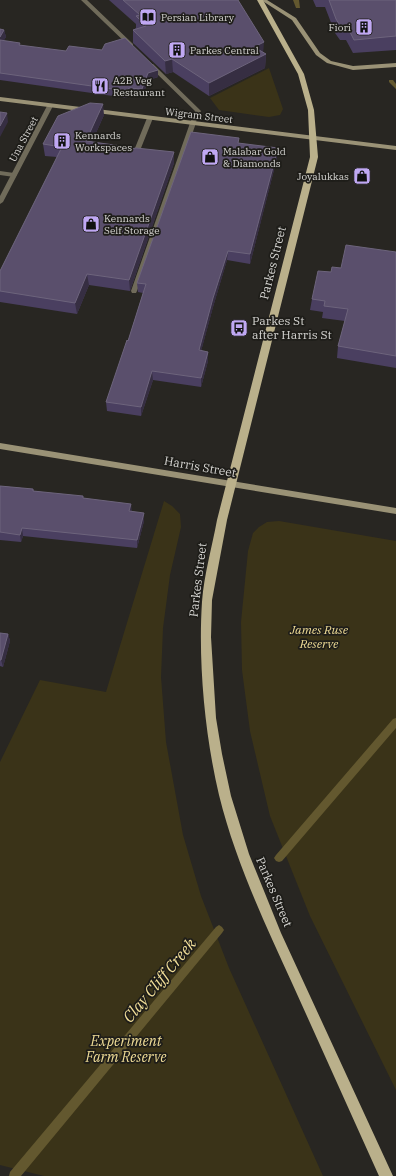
<svg xmlns="http://www.w3.org/2000/svg" width="396" height="1176" font-family="'IBM Plex Serif',serif">
<rect width="100%" height="100%" fill="#282622"/>
<path fill="#3a3318" d="M269,68l14,41 -3,6 -11,2 -50,-7 -9,-12z
M164,501l8,5 8,8 1,13 -11,48 -7,53 -2,49 5,65 17,93 18,61 28,72 94,208h-279l-44,-11v-403l40,-82 66,12z
M279,521l117,20v549l-86,-174 -40,-100 -20,-85 -8,-61 -1,-48 7,-71 5,-18 6,-6 8,-5z"/>
<g fill="none" stroke-linecap="round" stroke-linejoin="round">
<path fill="#63582f" fill-rule="evenodd" d="M293,0h6l1,8h-4z
M389,80h4l3,4v5l-7,-7z
M396,718v10l-114,133 -3,1 -3,-1 -2,-3 2,-3 117,-136z
M219,925l3,2 2,3 -2,3 -201,243h-12l1,-4 206,-245z"/>
<path fill="#706b5a" fill-rule="evenodd" d="M150,116l3,2 -16,40 -5,1 -1,-1 16,-40z
M193,121l3,2 -59,168 -1,2h-4l-1,-2 59,-168z
M0,171l14,2 3,2 -3,2 -14,-2z"/>
<path fill="#706b5a" fill-rule="evenodd" d="M81,0h6l46,44v2h-4z
M149,64h4l47,46 1,1 -6,13 -5,-1 5,-12 -46,-45z
M50,104l3,2 -50,96 -3,2v-8l47,-90z"/>
<path fill="#9a9276" fill-rule="evenodd" d="M261,0h6l29,18 24,35 11,8 22,5 43,-3v4l-43,3 -26,-7 -11,-8 -24,-35z
M0,97l396,49v4l-396,-49z
M0,443l396,65v6l-396,-65z"/>
<path fill="#bab08b" fill-rule="evenodd" d="M257,0h6l41,74 10,36 4,47 -91,363 -15,80 -1,37 5,81 6,36 9,42 18,58 32,79 112,243h-14c-29,-64 -58,-129 -87,-193 -28,-61 -57,-123 -73,-188 -14,-59 -21,-132 -17,-193 2,-27 10,-55 15,-82l93,-363 -2,-47 -10,-36z"/>
</g>
<path fill="#4a3f60" d="M109,0h129l25,53 3,1 -1,14 -56,28 -36,-24 -7,2 -33,-31v-13l3,-2v-4z
M313,0h83v50l-43,3 -7,-13h-6l-5,-7 -10,-26h-9z
M0,29l4,1 2,7 -3,4 17,4 138,32 -9,3 -7,16 -13,-1 -2,3 -127,-18z
M104,115l-12,27 39,7 43,3v11l-44,128 -41,-6 -12,29 -77,-12v-31l57,-114 -12,-1 -2,-12z
M239,143l38,15 -27,106 -23,-4 -14,47 -12,44 7,1v9l-7,26 -48,-7 -12,36 -34,-5 -1,-9 22,-61 15,-48 -5,-1 -1,-9z
M396,252v116l-59,-10 1,-12 7,-25 -23,-3 1,-6 -13,-2 2,-11 19,-27 10,-4z
M0,486l33,3 1,2 50,7 48,13 12,10 -7,27 -114,-12 -2,6 -21,-2z
M0,633l8,1 2,7 -7,26 -3,-1z"/>
<path fill="#362e42" d="M4,30l2,7 -6,10v-10z
M264,42l-1,13 3,-1 -1,14 -56,28v-13l45,-36z
M172,59l1,13 -7,2 -1,-13z
M158,70v7l-9,3 -7,16v-7l6,-16z
M129,88v7l-2,3v-7z
M103,104l1,11 -17,38 -1,-12z
M7,113l1,9 -8,15v-11z
M278,148l-1,10 -27,106v-10z
M174,152v11l-44,128 -1,-11z
M228,251l-1,9 -14,47 -14,52v-9l14,-52z
M87,274l2,11 -12,29 -2,-11z
M208,352v9l-7,26v-9z
M152,371l1,9 -12,36v-9z
M131,504l1,8 -3,-1z
M144,513v8l-7,27v-8z
M22,528l1,8 -2,6 -1,-7z
M8,634l2,7 -7,26 -2,-7z"/>
<path fill="#5a4f6c" stroke="#6d647c" d="M123,0h115l26,42 -10,5 12,7 -57,29 -37,-24 -7,2 -32,-31 13,-4 -10,-10 4,-1z
M329,0h67v36l-42,4 -7,-14 -6,1 -5,-8z
M0,29l4,1 -4,7z
M125,38l33,32 -10,3 -6,16 -13,-1 -2,3 -127,-18v-33l20,3 -1,2 47,6 3,-5 33,4 3,-6z
M90,103l13,1 -17,37 42,6 3,2 5,-1 38,4 -45,128 -42,-6 -12,29 -75,-12v-20l62,-124 -19,-3 15,-28z
M0,112l7,1 -7,13z
M191,132l48,6 -1,5 40,5 -28,106 -22,-3 -15,47 -14,52 9,2 -7,26 -49,-7 -11,36 -35,-5 21,-62 1,1 18,-57 -9,-1z
M346,245l50,7v104l-58,-10 10,-37 -24,-3 1,-5 -13,-2 6,-28 13,1 1,-5 9,1z
M0,486l33,3v2l50,5v2l48,6 -2,7 15,2 -7,27 -115,-12 -2,7 -20,-3z
M0,633l8,1 -7,26h-1z"/>
<defs>
<symbol id="library-square" viewBox="-11 -11 22 22"><rect x="-9" y="-9" width="18" height="18" rx="4" fill="#c0a8f3" stroke="#1e1d19"/><path d="M-6-4Q-3-5.5-.7-3.5V5Q-3 3-6 4ZM6-4Q3-5.5 .7-3.5V5Q3 3 6 4Z" fill="#111"/></symbol>
<symbol id="building-square" viewBox="-11 -11 22 22"><rect x="-9" y="-9" width="18" height="18" rx="4" fill="#c0a8f3" stroke="#1e1d19"/><path d="M-4-6H4V6H1V3H-1V6H-4ZM-2.5-4.3h1.7v1.8h-1.7ZM.8-4.3h1.7v1.8H.8ZM-2.5-1h1.7V.8h-1.7ZM.8-1h1.7V.8H.8Z" fill="#111"/></symbol>
<symbol id="restaurant-square" viewBox="-11 -11 22 22"><rect x="-9" y="-9" width="18" height="18" rx="4" fill="#c0a8f3" stroke="#1e1d19"/><path d="M-5-6h1v4h1v-4h1v4h1v-4h1v5L-1.5 .5V6h-2V.5L-5-1ZM5-6V6H3V1.5H1.5Q1.5-4 5-6Z" fill="#111"/></symbol>
<symbol id="shop-square" viewBox="-11 -11 22 22"><rect x="-9" y="-9" width="18" height="18" rx="4" fill="#c0a8f3" stroke="#1e1d19"/><path d="M-5-2.5h2.3a2.7 3.5 0 0 1 5.4 0H5L5.5 6h-11ZM-1.5-2.5h3a1.5 2.3 0 0 0-3 0Z" fill="#111"/></symbol>
<symbol id="bus-square" viewBox="-11 -11 22 22"><rect x="-9" y="-9" width="18" height="18" rx="4" fill="#c0a8f3" stroke="#1e1d19"/><path d="M-5-6H5V4H4V6H2V4H-2V6H-4V4H-5ZM-3.5-4V0h7V-4ZM-3.5 1.2v1.5H-2V1.2ZM2 1.2v1.5H3.5V1.2Z" fill="#111"/></symbol>
</defs>
<g fill-rule="evenodd">
<use href="#library-square" x="138" y="7" width="20" height="20"/>
<use href="#building-square" x="354" y="17" width="20" height="20"/>
<use href="#building-square" x="167" y="40" width="20" height="20"/>
<use href="#restaurant-square" x="90" y="76" width="20" height="20"/>
<use href="#building-square" x="52" y="131" width="20" height="20"/>
<use href="#shop-square" x="200" y="147" width="20" height="20"/>
<use href="#shop-square" x="352" y="166" width="20" height="20"/>
<use href="#shop-square" x="81" y="214" width="20" height="20"/>
<use href="#bus-square" x="229" y="318" width="20" height="20"/>
</g>
<g text-anchor="middle" stroke-width="3.5" stroke-linejoin="round" paint-order="stroke">
<g font-size="10" fill="#d6d5d2" stroke="#1e1d19" text-anchor="start">
<text x="161" y="21">Persian Library</text>
<text x="351" y="31" text-anchor="end">Fiori</text>
<text x="190" y="54">Parkes Central</text>
<text x="113" y="84">A2B Veg<tspan x="113" dy="12">Restaurant</tspan></text>
<text x="75" y="139">Kennards<tspan x="75" dy="12">Workspaces</tspan></text>
<text x="223" y="155">Malabar Gold<tspan x="223" dy="12">&amp; Diamonds</tspan></text>
<text x="349" y="180" text-anchor="end">Joyalukkas</text>
<text x="104" y="222">Kennards<tspan x="104" dy="12">Self Storage</tspan></text>
</g>
<g font-size="10" fill="#d6d5d2" stroke="#1e1d19">
<text transform="translate(199 115) rotate(7)" y="4">Wigram Street</text>
<text transform="translate(23 139) rotate(-62)" y="4">Una Street</text>
</g>
<g font-size="12" fill="#d6d5d2" stroke="#1e1d19">
<text transform="translate(273 263) rotate(-76)" y="4">Parkes Street</text>
<text transform="translate(200 467) rotate(10)" y="4">Harris Street</text>
<text transform="translate(198 580) rotate(-83)" y="4">Parkes Street</text>
<text transform="translate(274 892) rotate(67)" y="4">Parkes Street</text>
</g>
<g font-size="12" fill="#d6d5d2" stroke="#1e1d19" text-anchor="start">
<text x="252" y="325">Parkes St<tspan x="252" dy="14">after Harris St</tspan></text>
</g>
<g font-size="12" font-style="italic" fill="#efdc96" stroke="#1e1d19">
<text x="319" y="634">James Ruse<tspan x="319" dy="14">Reserve</tspan></text>
</g>
<g font-size="14" font-style="italic" fill="#efdc96" stroke="#1e1d19">
<text x="126" y="1046">Experiment<tspan x="126" dy="16">Farm Reserve</tspan></text>
</g>
<g font-size="16" font-style="italic" fill="#f1de98" stroke="#1e1d19">
<text transform="translate(159 980) rotate(-50)" y="6">Clay Cliff Creek</text>
</g>
</g>
</svg>
